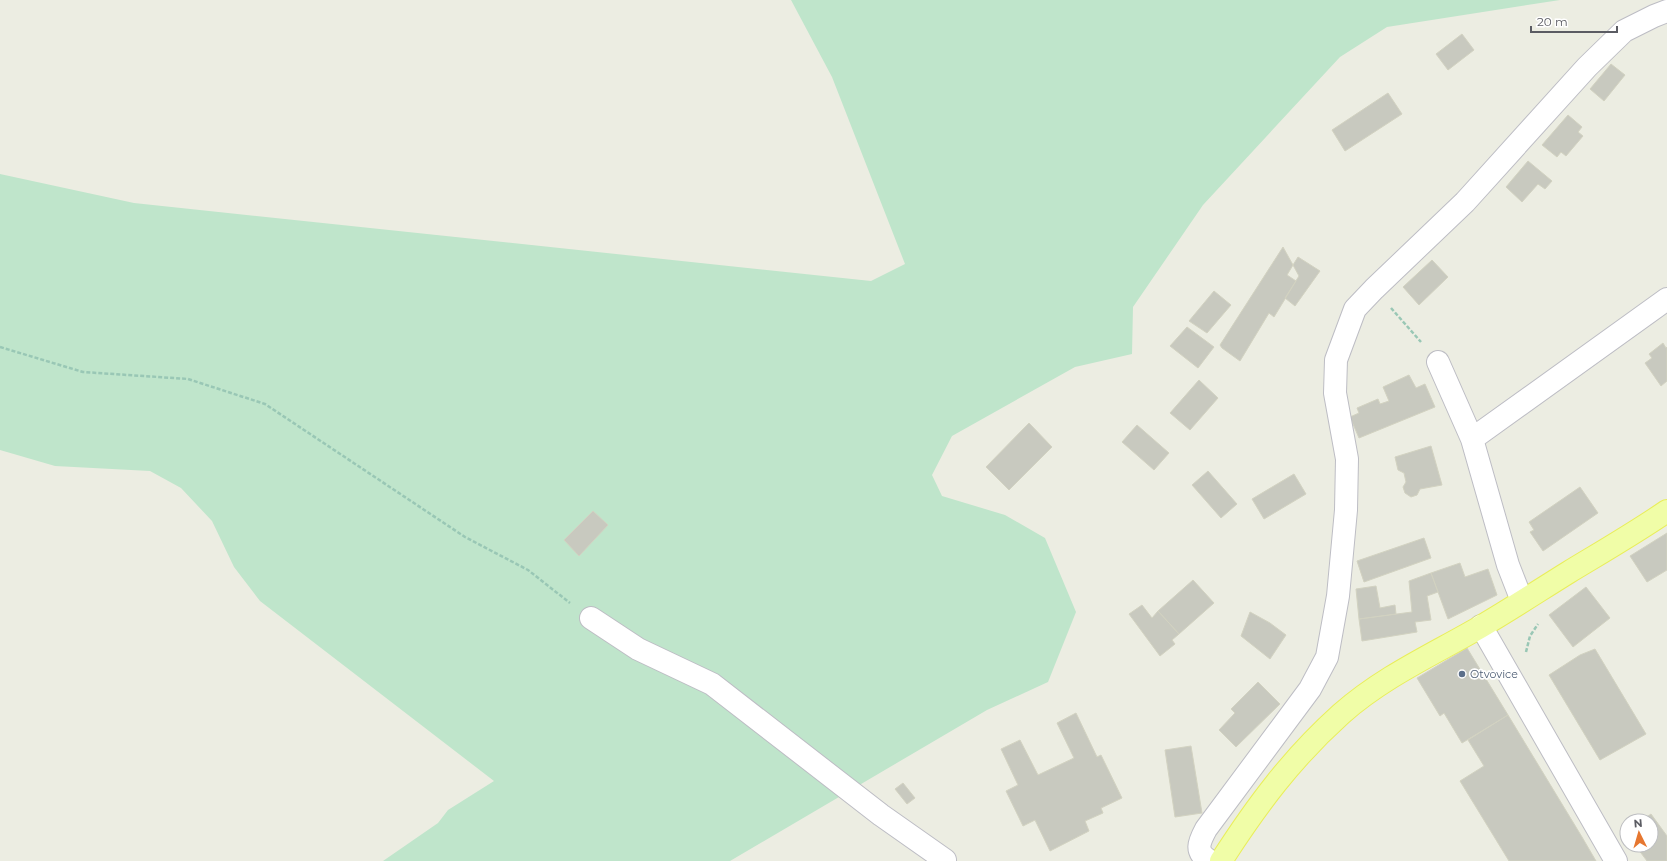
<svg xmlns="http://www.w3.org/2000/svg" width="1667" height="861" font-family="Montserrat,sans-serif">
<rect width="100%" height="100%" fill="#ecede2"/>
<path fill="#bfe5cb" d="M791,0h769l-173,27 -47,30 -137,148 -70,102 -1,47 -57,13 -123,69 -20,39 10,21 63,19 40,23 31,74 -28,70 -61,28 -257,151h-347l55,-38 10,-13 46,-29 -234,-180 -26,-34 -22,-46 -31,-33 -31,-17 -95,-5 -55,-16v-276l134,29 737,78 34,-17 -73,-187z"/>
<path fill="#c8c9bf" stroke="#d2d2c1" d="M1462,34l12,16 -26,20 -12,-16z
M1611,64l14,11 -21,26 -14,-12z
M1388,93l14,21 -57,37 -13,-21z
M1568,115l14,12 -4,5 5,4 -17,20 -5,-4 -4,5 -15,-12z
M1528,161l24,20 -7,8 -7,-5 -16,18 -16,-15z
M1283,247l10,18 -6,10 9,6 -22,36 -5,-4 -29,48 -18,-13 -2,-3z
M1298,257l22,14 -25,35 -10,-8 14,-22 -6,-11z
M1432,260l16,17 -29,28 -16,-18z
M1214,291l17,14 -24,28 -18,-12z
M1187,327l27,20 -16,21 -28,-22z
M1663,343l3,5 1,-1v34l-6,5 -16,-23 7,-5 -3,-4z
M1409,375l7,13 9,-4 10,23 -76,31 -9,-21 9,-4 -2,-5 21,-9 2,5 9,-3 -6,-14z
M1199,380l19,18 -28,32 -20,-17z
M1029,423l23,24 -43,43 -23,-23z
M1137,425l32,28 -15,17 -32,-28z
M1431,446l11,39 -22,4 -3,6 -6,2 -6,-4 -2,-6 3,-5 -2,-9 -6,-3 -3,-13z
M1208,471l29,33 -16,14 -29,-33z
M1294,474l12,20 -42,25 -12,-20z
M1580,487l18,26 -55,38 -13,-19 4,-2 -5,-8z
M593,511l15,14 -29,31 -15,-16z
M1667,533v37l-20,12 -17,-26z
M1424,538l7,20 -67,24 -7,-21z
M1460,563l5,14 23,-8 9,26 -49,24 -17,-46z
M1431,573l7,19 -11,4 4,24 -16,2 2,10 -55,9 -3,-22 53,-7 -3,-31z
M1193,580l21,23 -35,31 -21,-23z
M1376,586l4,22 15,-3 1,9 -37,5 -3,-30z
M1586,587l24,31 -37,29 -24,-32z
M1142,605l10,13 6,-7 21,23 -7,6 3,4 -15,12 -31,-42z
M1250,612l20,11 16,12 -16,24 -29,-23z
M1467,648l41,67 -46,28 -18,-30 -4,3 -23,-38z
M1595,649l51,85 -46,26 -51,-85 31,-20z
M1258,682l22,22 -44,43 -17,-17 16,-17 -4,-4z
M1076,713l21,44 4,-2 21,43 -21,10 2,5 -18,8 4,10 -39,20 -15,-31 -12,6 -17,-35 12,-6 -17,-36 19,-9 18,35 36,-17 -17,-35z
M1508,715l74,122 14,24h-87l-49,-80 24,-15 -16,-26z
M1191,746l11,67 -27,4 -10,-67z
M903,783l12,15 -8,6 -12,-15z
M1651,814l16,22v25h-20l-12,-16h16v-24h-10z"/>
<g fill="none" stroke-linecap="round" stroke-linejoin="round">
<defs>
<path id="minor" d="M1438,362l34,77 36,126 14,36
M1472,439l195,-140
M591,618l47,31 74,35 169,131 64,45
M1481,626l135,235
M1210,861c-16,-9 -11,-19 -4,-32l104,-140 17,-32 11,-61 8,-86 1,-51 -12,-66 1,-33 19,-51 19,-20 91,-87 122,-135 37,-36 30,-15 13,-5"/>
<path id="major" d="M1221,861c36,-56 71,-103 120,-147 43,-38 93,-60 141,-88 29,-17 58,-36 87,-54 33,-20 66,-39 98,-61"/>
</defs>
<use href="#minor" stroke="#bdbdc4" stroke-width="24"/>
<use href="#major" stroke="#e9ee5a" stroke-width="24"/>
<path stroke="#99c7b5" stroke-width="2.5" stroke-dasharray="4 2" stroke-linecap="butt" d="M1391,308l30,34
M0,347l83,25 105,7 77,25 200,133 63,33 42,33
M1526,652l4,-16 8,-12"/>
<use href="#minor" stroke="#fff" stroke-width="22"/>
<use href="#major" stroke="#f0fda7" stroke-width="22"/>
</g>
<circle fill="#5c6f8a" stroke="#fff" stroke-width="1.5" cx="1462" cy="674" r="4"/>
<g text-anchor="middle" stroke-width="3.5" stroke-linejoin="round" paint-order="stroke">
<g font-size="11" fill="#4e5e75" stroke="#fff" text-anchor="start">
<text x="1470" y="678">Otvovice</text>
</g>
</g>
<g transform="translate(1639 833) rotate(355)"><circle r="19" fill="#ffffff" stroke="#bdbec1"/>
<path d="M0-3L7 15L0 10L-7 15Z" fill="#e67730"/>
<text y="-6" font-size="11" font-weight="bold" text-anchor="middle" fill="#5b5c63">N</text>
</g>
<path d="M1531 26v6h86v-6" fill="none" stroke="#5b5c63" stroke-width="2"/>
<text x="1537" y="26" font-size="12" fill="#5b5c63" stroke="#ffffff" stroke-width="3" paint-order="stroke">20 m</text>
</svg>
